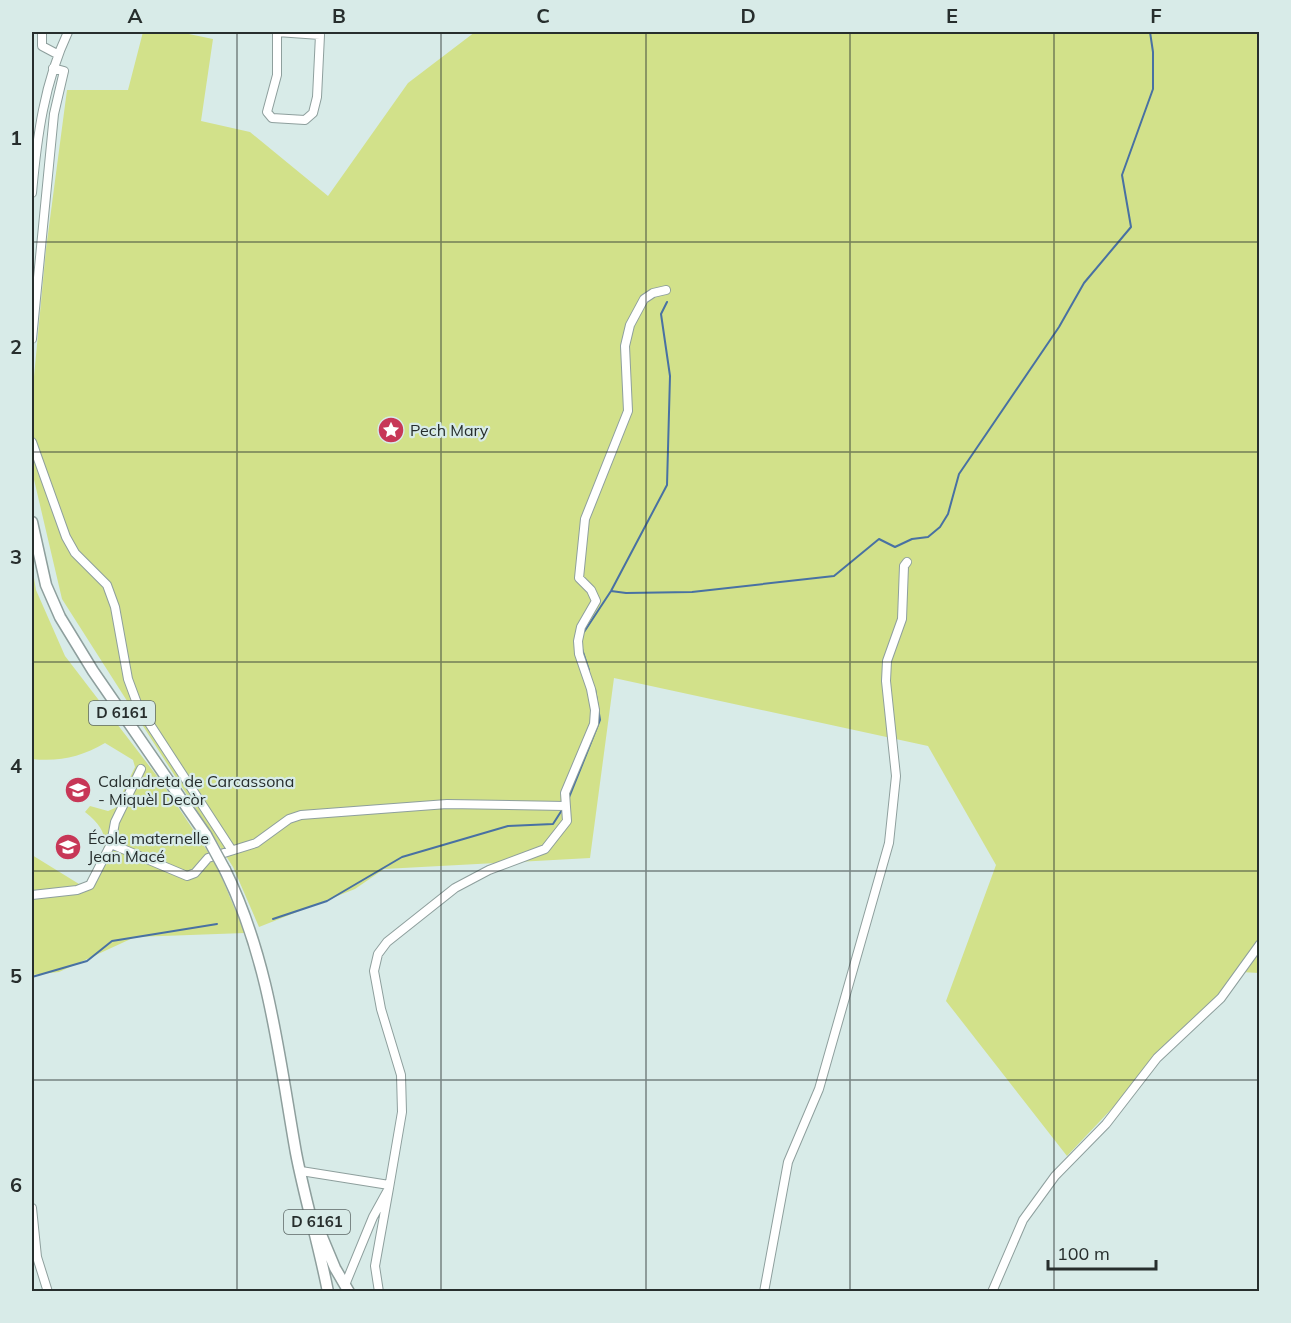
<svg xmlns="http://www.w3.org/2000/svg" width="1291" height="1323" font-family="Mulish,sans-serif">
<rect width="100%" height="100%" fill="#d8ebe8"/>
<path fill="#d2e18a" d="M143,32h36l34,7 -12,82 49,11 78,64 80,-113 67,-51h784v941l-18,-1 -174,184 -121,-155 50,-136 -68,-119 -314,-68 -24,180 -206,11 -29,20 -96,38 -26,-60 -171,-268 -30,-128v-73l14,-149 21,-159h61z
M32,566l4,24 29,66 95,124 56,84 29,69 -110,4 -76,35 -27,3v-120l47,29 7,-2c18,-30 31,-45 -1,-70l5,-6 18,5 7,-3 20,-41 -2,-7 -28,-17c-24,14 -46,19 -73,16z"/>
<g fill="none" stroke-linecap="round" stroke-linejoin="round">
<path stroke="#4871a3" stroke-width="2" d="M611,591l15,2 66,-1 142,-16 45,-37 16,8 17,-8 16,-2 12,-10 8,-13 11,-40 100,-147 25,-44 47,-56 -9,-52 31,-86v-37l-3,-20
M584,632l27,-41 56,-106 3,-109 -9,-62 6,-12
M582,649l7,21
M568,800l32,-80 -5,-31
M273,919l54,-18 75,-44 106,-31 45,-2 9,-14
M32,977l55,-16 25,-20 105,-17"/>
<defs>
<path id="minor" d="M42,32v14l15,8
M277,32v43l-10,37 5,6 33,2 8,-7 4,-16 3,-62 -43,-3
M32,193c5,-56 12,-110 36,-161
M32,339l22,-225 10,-43 -11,-3
M32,442l34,95 9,16 32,32 8,22 13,72 10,27 93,143
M111,844l76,32 8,-3 13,-15 48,-15 33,-24 12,-4 146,-11 118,2
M32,895l45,-5 13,-5 21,-41 4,-22 26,-53
M301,1171l88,14
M389,1188l13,-76 -1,-37 -20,-66 -7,-38 4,-17 9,-12 68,-54 34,-18 56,-21 22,-28 -2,-28 29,-69 1,-14 -4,-21 -12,-35 -1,-13 3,-14 15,-26 -5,-11 -12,-12 6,-59 43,-108 -3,-65 5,-21 14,-26 9,-6 13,-3
M32,1208l5,49 11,35
M345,1285l28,-68 16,-29 -14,78 4,26
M764,1292l24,-130 31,-73 70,-246 7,-67 -10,-95 1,-20 15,-42 2,-53 3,-4
M992,1292l31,-72 32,-44 51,-52 51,-66 64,-60 39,-54"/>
<path id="major" d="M32,522l14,63 14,32 33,54 113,164
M225,870c44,89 54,187 71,283 9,47 23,92 32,139
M317,1225l18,43 14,24"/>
</defs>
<use href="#minor" stroke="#8e9f9d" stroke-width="10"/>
<use href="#major" stroke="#8e9f9d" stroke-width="13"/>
<use href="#minor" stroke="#fff" stroke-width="8"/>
<use href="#major" stroke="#fff" stroke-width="10"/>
<defs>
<path id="major-bridge" d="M206,835l19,35"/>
</defs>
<use href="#major-bridge" stroke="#8e9f9d" stroke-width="13" stroke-linecap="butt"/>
<use href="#major-bridge" stroke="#fff" stroke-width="10"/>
</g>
<path fill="none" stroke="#272e2d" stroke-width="1.5" stroke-opacity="0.55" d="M237,32v1260M441,32v1260M646,32v1260M850,32v1260M1054,32v1260M32,242h1228M32,452h1228M32,662h1228M32,871h1228M32,1080h1228"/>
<defs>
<symbol id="sight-disc" viewBox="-11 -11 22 22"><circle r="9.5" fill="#c73757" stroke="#d8ebe8"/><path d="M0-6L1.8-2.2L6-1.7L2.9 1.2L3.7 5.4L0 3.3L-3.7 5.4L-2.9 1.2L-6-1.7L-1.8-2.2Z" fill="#fff"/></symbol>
<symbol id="school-disc" viewBox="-11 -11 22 22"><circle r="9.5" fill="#c73757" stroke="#d8ebe8"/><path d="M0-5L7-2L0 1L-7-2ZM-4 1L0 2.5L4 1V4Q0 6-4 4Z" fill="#fff"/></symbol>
</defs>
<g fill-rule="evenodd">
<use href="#sight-disc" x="376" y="415" width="30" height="30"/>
<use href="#school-disc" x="63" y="775" width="30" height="30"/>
<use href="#school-disc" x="53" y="832" width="30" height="30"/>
</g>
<g text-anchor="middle" stroke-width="4.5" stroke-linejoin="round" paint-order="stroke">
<g fill="#d8ebe8" stroke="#5c6765" stroke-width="1.5">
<rect x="89" y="701" width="66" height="24" rx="4.5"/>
<rect x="284" y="1210" width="66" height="24" rx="4.5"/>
</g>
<g font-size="15" font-weight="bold" fill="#272e2d">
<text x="122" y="718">D 6161</text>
<text x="317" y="1227">D 6161</text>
</g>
<g font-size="16" fill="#272e2d" stroke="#d8ebe8" text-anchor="start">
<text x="410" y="436">Pech Mary</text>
<text x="98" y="787">Calandreta de Carcassona<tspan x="98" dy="18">- Miquèl Decòr</tspan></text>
<text x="88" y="844">École maternelle<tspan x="88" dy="18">Jean Macé</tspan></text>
</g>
</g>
<rect width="1291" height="1323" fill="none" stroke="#d8ebe8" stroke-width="66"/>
<path d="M1048 1260v9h108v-9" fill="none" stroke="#272e2d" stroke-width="3"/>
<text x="1057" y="1260" font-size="18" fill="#272e2d" stroke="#d8ebe8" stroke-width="4.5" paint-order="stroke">100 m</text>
<rect x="33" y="33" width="1225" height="1257" fill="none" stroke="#272e2d" stroke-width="2"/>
<g font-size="20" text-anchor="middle" font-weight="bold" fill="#272e2d">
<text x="135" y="23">A</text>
<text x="339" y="23">B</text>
<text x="543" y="23">C</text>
<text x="748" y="23">D</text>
<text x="952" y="23">E</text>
<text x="1156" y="23">F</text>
<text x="16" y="145">1</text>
<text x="16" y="354">2</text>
<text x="16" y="564">3</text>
<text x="16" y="773">4</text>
<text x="16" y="983">5</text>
<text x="16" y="1192">6</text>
</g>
</svg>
